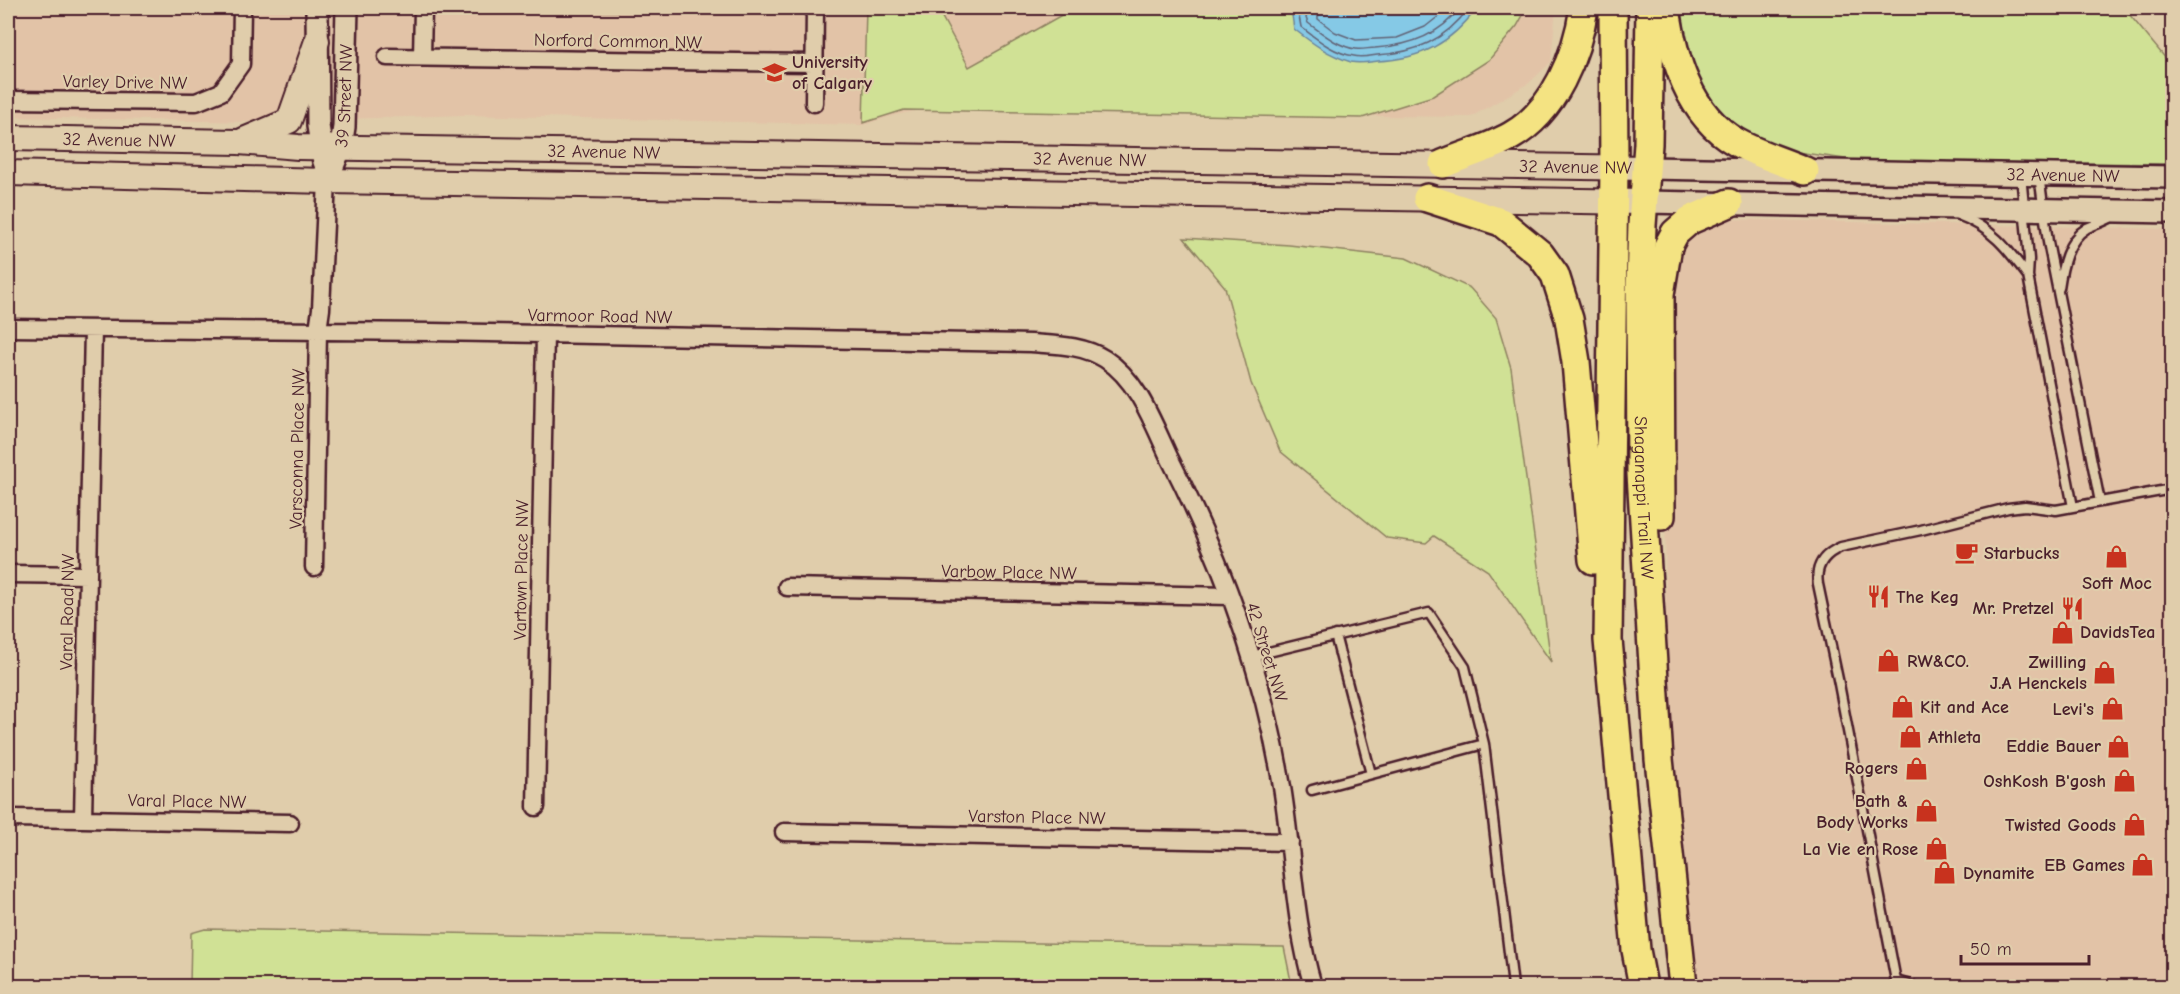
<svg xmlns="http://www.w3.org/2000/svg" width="2180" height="994" font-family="'Comic Neue',sans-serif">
<rect width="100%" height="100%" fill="#e0cdab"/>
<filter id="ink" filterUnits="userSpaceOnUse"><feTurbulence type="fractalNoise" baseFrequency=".0167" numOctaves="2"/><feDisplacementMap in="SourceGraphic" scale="12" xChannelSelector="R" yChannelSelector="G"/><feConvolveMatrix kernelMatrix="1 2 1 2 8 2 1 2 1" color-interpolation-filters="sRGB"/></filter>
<g filter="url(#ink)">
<path fill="#e2c3a7" d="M8,8h1548l-5,54 -22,21 -58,34 -555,-6 -21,4 -32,10 -397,-10 -216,7 -242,-5z
M1716,219l456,10v757h-477l-29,-233 -1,-391 15,-120z"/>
<path fill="#d0e195" stroke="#8d8060" stroke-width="1.5" d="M446,8h314l1,6z
M866,8h71l32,59 105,-59h453l-10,18 -28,34 -56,36 -71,22 -458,-8 -41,13z
M1682,8h442l48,58v98l-313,-3 -62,-9 -29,-6 -28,-15 -32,-32 -21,-47z
M1184,238l105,7 117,13 64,30 26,30 15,50 40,294 -63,-91 -54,-35 -8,7 -39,-5 -107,-87 -29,-68 -26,-96z
M205,929l1079,18 8,39h-1102l1,-53z"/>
<path fill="#85c9e6" stroke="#6d859b" stroke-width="1.5" d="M1297,8h180c-26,35 -55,51 -99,53 -8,1 -19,3 -27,1 -23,-7 -39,-19 -57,-33l-2,-14z"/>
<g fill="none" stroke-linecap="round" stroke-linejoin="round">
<path stroke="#626376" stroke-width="1.5" d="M1301,8l-2,8 2,11c16,12 32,26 53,29 7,2 16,0 23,-1 39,-2 68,-15 92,-47
M1309,8l-3,10 2,5c14,10 30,24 48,26 6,1 13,-1 19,-1 33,-2 64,-12 85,-40
M1318,8v11l17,13 21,8 41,-2 28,-11 24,-19"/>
<defs>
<path id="service" d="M2021,175l8,84 -1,17 45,231
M2039,175l9,67 52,260
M1958,215c33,12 50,34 70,61
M2059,288c3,-21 8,-48 28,-60 9,-4 18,-7 27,-12
M1335,635l36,139
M1252,656l177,-43 36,54 19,77 29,242
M1312,790l172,-46
M1896,981l18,5
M1897,986l-58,-302 -21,-100c-3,-18 6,-30 23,-37l80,-17 87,-22 17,-2 31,4 116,-21"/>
<path id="minor" d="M387,57l427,6
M422,57l1,-49
M8,100l188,2 25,-10 20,-28 1,-56
M814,103l1,-95
M8,328l424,4 599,11c26,2 52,2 74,16 33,21 48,64 64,98 52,102 93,211 112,324 12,69 12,138 32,205
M314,567l4,-237 3,-21 6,-128
M8,574l80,1
M787,587l443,9
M536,807l9,-473
M8,818l75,1 10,-490
M83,819l207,4
M784,832l506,10"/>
<g id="tertiary">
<path d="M317,8l1,118 6,36"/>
<path id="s1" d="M1647,168l525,9"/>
<path id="s2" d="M327,181l14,-35 3,-19 3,-119"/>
<path d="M1644,202l528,10"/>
</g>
<g id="secondary">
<path id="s3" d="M8,138l231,4 59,5 1349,21"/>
<path d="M244,140l45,-19 28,-80"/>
<path d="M8,173l319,8 1317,21"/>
</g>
<g id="primary">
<path d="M1613,8l1,159 -6,473 28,310 7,36"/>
<path id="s4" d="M1650,8l-2,136 -6,81 -2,59 1,190 18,285 24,227"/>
<path d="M1666,8c7,50 23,107 70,134 21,12 46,19 69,29"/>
<path d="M1443,164c23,-10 47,-16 68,-28 44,-25 66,-81 73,-128"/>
<path d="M1427,198l74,24 39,32 15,21 14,44 7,43 17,198"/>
<path d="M1661,516l-1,-222 8,-48 7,-13 15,-13 39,-17"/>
</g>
</defs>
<use href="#service" stroke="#4a1f2b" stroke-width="13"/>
<use href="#minor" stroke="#4a1f2b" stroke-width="21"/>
<use href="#tertiary" stroke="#4a1f2b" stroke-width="26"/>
<use href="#secondary" stroke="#4a1f2b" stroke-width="28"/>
<use href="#primary" stroke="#4a1f2b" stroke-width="32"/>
<use href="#service" stroke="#e0cdab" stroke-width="8"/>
<use href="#minor" stroke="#e0cdab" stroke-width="16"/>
<use href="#tertiary" stroke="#e0cdab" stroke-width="21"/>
<use href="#secondary" stroke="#e0cdab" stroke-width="24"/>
<use href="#primary" stroke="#f4e382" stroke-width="27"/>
</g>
</g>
<defs>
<symbol id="university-bare" viewBox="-9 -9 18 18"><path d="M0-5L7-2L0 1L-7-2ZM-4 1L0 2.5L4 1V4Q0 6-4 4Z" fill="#c8321e" stroke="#e0cdab" stroke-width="2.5" paint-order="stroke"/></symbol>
<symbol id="cafe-bare" viewBox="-9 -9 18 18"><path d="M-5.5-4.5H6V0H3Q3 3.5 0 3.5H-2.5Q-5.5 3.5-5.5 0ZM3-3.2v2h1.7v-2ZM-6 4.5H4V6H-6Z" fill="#c8321e" stroke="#e0cdab" stroke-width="2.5" paint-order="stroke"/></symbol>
<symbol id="shop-bare" viewBox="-9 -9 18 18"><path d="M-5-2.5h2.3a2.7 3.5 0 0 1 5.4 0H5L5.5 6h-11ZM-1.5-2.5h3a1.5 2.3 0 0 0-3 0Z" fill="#c8321e" stroke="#e0cdab" stroke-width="2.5" paint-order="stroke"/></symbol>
<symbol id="restaurant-bare" viewBox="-9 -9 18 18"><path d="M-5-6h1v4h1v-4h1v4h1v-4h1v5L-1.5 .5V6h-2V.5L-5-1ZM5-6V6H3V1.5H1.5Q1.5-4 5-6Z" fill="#c8321e" stroke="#e0cdab" stroke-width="2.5" paint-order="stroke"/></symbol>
</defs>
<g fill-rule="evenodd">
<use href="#university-bare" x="758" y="56" width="33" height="33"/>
<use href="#cafe-bare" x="1950" y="536" width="33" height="33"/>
<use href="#shop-bare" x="2100" y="540" width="33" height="33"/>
<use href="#restaurant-bare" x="1862" y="580" width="33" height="33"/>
<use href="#restaurant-bare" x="2056" y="592" width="33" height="33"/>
<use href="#shop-bare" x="2046" y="616" width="33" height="33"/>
<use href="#shop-bare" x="1872" y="644" width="33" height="33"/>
<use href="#shop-bare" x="2088" y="656" width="33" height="33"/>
<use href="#shop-bare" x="1886" y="690" width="33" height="33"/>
<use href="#shop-bare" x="2096" y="692" width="33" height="33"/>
<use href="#shop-bare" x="1894" y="720" width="33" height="33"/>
<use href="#shop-bare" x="2102" y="730" width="33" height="33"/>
<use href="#shop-bare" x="1900" y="752" width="33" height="33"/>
<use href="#shop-bare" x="2108" y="764" width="33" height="33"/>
<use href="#shop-bare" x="1910" y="794" width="33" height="33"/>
<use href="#shop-bare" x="2118" y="808" width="33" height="33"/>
<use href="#shop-bare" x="1920" y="832" width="33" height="33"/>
<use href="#shop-bare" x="2126" y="848" width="33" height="33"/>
<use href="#shop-bare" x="1928" y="856" width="33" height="33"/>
</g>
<g text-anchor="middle" stroke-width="4.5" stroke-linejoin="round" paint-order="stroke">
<g font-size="18" fill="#4a1f2b" stroke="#e0cdab">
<text transform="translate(618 41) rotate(1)" y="6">Norford Common NW</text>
<text transform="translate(125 82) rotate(1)" y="6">Varley Drive NW</text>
<text dy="6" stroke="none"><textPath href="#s2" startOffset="88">39 Street NW</textPath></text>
<text dy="6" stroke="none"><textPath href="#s3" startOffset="111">32 Avenue NW</textPath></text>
<text dy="6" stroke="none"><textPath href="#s3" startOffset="596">32 Avenue NW</textPath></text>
<text dy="6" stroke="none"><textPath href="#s3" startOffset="1082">32 Avenue NW</textPath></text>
<text dy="6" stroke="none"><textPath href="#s3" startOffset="1568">32 Avenue NW</textPath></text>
<text dy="6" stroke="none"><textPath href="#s1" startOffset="416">32 Avenue NW</textPath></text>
<text transform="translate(600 316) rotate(1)" y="6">Varmoor Road NW</text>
<text transform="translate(297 449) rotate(-89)" y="6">Varsconna Place NW</text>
<text dy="6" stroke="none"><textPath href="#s4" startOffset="490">Shaganappi Trail NW</textPath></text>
<text transform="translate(521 570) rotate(-89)" y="6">Vartown Place NW</text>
<text transform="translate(1009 572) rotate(1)" y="6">Varbow Place NW</text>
<text transform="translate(67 612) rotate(-89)" y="6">Varal Road NW</text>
<text transform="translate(1267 652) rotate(73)" y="6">42 Street NW</text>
<text transform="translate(187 801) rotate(1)" y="6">Varal Place NW</text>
<text transform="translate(1037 817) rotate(1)" y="6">Varston Place NW</text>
</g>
<g font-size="18" font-weight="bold" fill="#4a1f2b" stroke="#e0cdab" text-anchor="end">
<text x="792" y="68" text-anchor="start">University<tspan x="792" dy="21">of Calgary</tspan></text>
<text x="1984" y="559" text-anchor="start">Starbucks</text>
<text x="2117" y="589" text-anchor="middle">Soft Moc</text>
<text x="1896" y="603" text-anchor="start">The Keg</text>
<text x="2054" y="614">Mr. Pretzel</text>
<text x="2080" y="638" text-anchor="start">DavidsTea</text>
<text x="1907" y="667" text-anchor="start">RW&amp;CO.</text>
<text x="2087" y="668">Zwilling<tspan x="2087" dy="21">J.A Henckels</tspan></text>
<text x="1920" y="713" text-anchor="start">Kit and Ace</text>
<text x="2094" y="715">Levi's</text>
<text x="1928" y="743" text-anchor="start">Athleta</text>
<text x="2101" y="752">Eddie Bauer</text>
<text x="1898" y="774">Rogers</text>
<text x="2106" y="787">OshKosh B'gosh</text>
<text x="1908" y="807">Bath &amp;<tspan x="1908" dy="21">Body Works</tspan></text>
<text x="2116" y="831">Twisted Goods</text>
<text x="1918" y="855">La Vie en Rose</text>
<text x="2125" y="871">EB Games</text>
<text x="1963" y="879" text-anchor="start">Dynamite</text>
</g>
</g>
<rect width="2180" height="994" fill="none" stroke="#e0cdab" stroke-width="30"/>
<rect x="15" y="15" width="2150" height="964" fill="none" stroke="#4a1f2b" stroke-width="2" filter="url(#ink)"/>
<path d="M1961 955v9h128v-9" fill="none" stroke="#4a1f2b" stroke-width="3"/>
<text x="1970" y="955" font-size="18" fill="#4a1f2b" stroke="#e0cdab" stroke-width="4.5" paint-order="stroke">50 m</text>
</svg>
